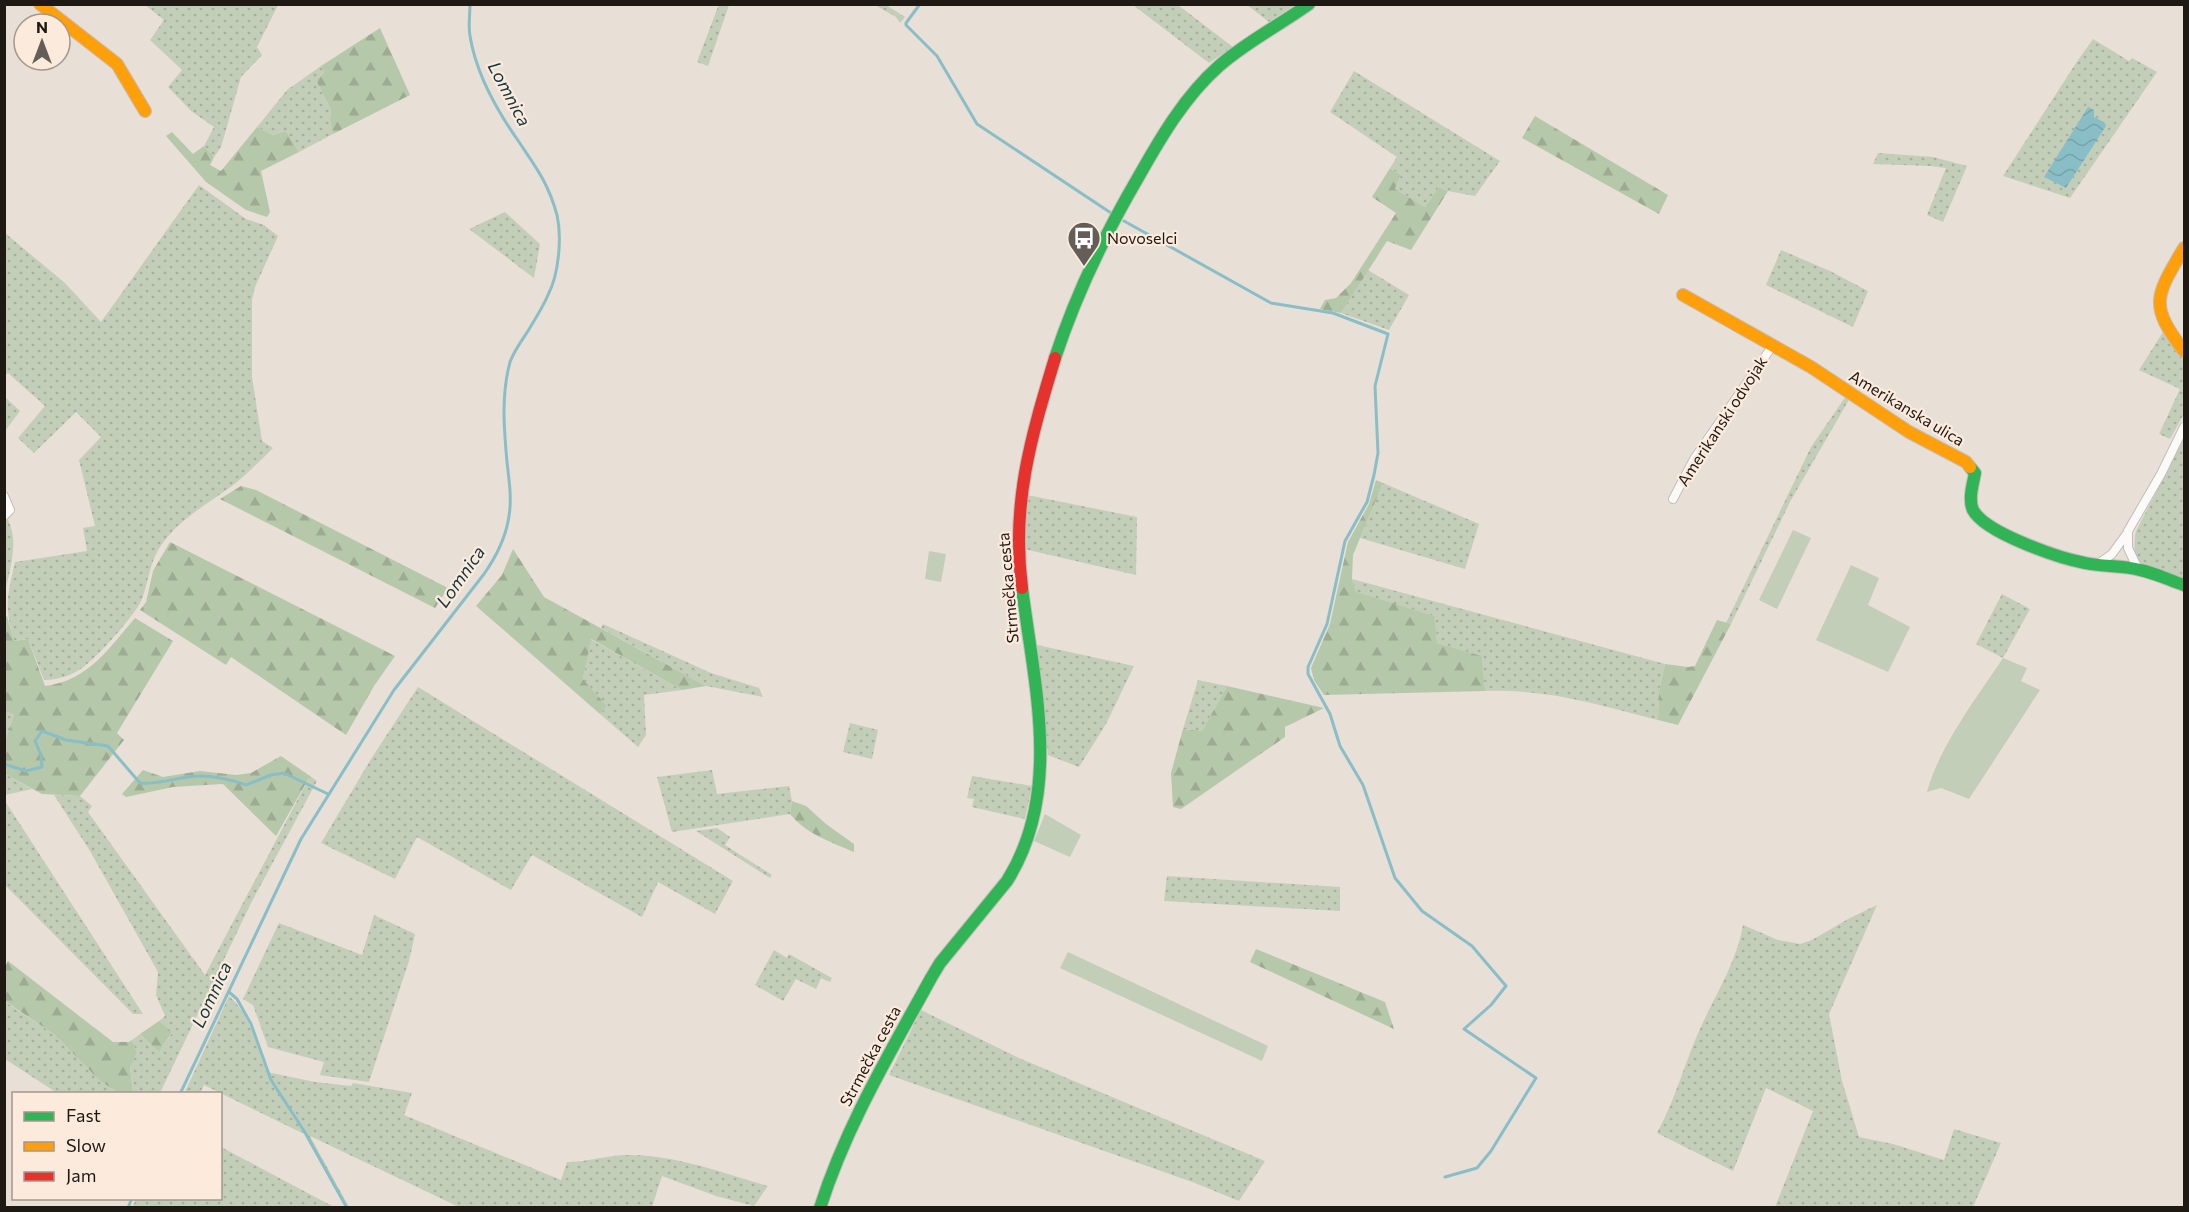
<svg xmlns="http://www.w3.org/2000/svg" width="2189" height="1212" font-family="Commissioner,sans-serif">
<defs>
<pattern id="grass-dots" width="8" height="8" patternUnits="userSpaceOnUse" patternTransform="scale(1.5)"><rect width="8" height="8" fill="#c3ceb9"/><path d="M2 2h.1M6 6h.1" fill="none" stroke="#a7b09e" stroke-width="1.8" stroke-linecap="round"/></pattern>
<pattern id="forest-firs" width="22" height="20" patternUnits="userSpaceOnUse" patternTransform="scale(1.5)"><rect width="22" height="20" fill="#b6c8aa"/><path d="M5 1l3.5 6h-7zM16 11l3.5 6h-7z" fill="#9cab91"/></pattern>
<pattern id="water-waves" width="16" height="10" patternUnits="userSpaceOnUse" patternTransform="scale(1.5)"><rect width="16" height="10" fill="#8abec7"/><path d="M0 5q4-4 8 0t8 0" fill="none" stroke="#77a3aa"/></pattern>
</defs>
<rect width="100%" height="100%" fill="#e8dfd7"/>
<path fill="url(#grass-dots)" d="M719,4l10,1 -21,61 -11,-4z
M145,5h133l-21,42 5,8 -21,22 -20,70 -7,10 -10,-11 10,-19 -23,-16 -23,-24 14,-17 -32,-30 14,-20z
M875,5h11l19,12 -5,6 -4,-6z
M1133,5h45l55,42 -24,16z
M1247,5h48l-26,17z
M2093,39l36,22 3,-3 25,14 -87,126 -67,-22 73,-113z
M321,66l3,7 -8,7 15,30 -1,10 3,14 -34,18 -13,-21 -13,4 -16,-8 30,-37z
M1354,71l146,90 -25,35 -27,-5 -9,-4 -14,20 -30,-18 6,-14 -11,-7 7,-11 -67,-45z
M1878,153l55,4 34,9 -24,56 -16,-7 19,-47 -16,-2 -57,-2z
M199,185l47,34 18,6 14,11 -23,51 -3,13v77l10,64 11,7c-12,12 -24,24 -37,35 -24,18 -52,33 -71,57 -16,20 -15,38 -23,59 -6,15 -46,60 -60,69 -11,8 -25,12 -38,12l-16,-41 -14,2c-10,-35 -7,-44 1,-79l72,-11 -4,-23 12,-2 -16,-66 22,-23 -25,-25 -42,41 -16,-15 27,-32 -37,-33 -3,2v-142l60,50 36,39z
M505,212l35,32 -6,34 -65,-49z
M1781,250l49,21 38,20 -15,36 -87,-42z
M1368,270l41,25 -20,35 -48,-17z
M2163,332l17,20 4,10v52l-14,25 -11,-5 21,-45 -41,-19z
M1846,396l4,2 -59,102 -60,124 -5,-1 85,-176z
M5,397l15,14 -15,20z
M2184,438v142c-32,-10 -56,-7 -48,-49z
M1383,483l96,41 -14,45 -105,-31z
M1027,495l110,22 -1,58 -112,-26 -1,-17z
M5,519l3,1c11,21 2,50 -3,72z
M1352,579l313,85 -6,27 -1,29c-61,-16 -109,-31 -173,-29l-3,-35 -45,-13 -2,-27 -79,-23z
M2002,594l28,15 -27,49 -27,-14z
M603,624l108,49 48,15 4,9 -57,-11 -105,-58z
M590,639l92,51 -38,5 2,40 -8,12 -38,-33 7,-8 -24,-27z
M1037,645l97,21 -28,58 -27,43 -31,-12z
M1198,680l29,6 -25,45 -19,-2z
M418,687l315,194 -18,33 -57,-32 -16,35 -110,-62 -21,35 -94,-53 -22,42 -74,-36 50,-84z
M5,711l9,4 -9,26z
M850,723l28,7 -6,29 -29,-7z
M712,770l5,24 72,-8 3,15 -2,13 -118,18 -15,-55z
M4,774h1l27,15 -27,6z
M310,776l7,5 -66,122 -91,190h-27l-3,-27 7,-13 -5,-13 8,-6 19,18 13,-19 -13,-12 6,-5 -9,-21 2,-23 -68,-121 -36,-56 26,1 12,10 -4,6 117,163z
M972,776l60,10 -7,33 -53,-12 2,-8 -7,-1z
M4,801h1l138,213h-10l-128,-129z
M717,828l13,9 -5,8 47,30 -2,3 -74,-47z
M1167,876l173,11v24l-176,-10z
M1877,905l-48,109 13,67 17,56 34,7 51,16 10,-31 47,14 -28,64h-198l38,-96 -47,-23 -33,83 -76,-38c18,-33 27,-68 42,-102 15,-34 38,-69 44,-106l35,15 22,4 12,-4 36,-21z
M374,915l41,19 -6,27 -40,121 -49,-7 4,-13 -56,-15 -15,-42 -10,-6 36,-76 83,32z
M774,950l13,8 2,-4 43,24 -2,4 -9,-4 -5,11 -20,-10 -13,22 -28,-16z
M229,996c21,18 28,51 38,76l48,10 36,4 2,-3 59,10 -8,22 157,65 6,-18c22,0 43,-8 65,-7 47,1 91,18 136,31l-14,20 -38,-10 -54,-20 -10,31h2h-28l-5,-1 -1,2 -161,-1 -149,-71 39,71h-4l-41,-73 -100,-49 -4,8 -16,1z
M4,1001l51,34 45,46 19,12h-62l-52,-34z
M921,1010l98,48 246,103 -26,40 -44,-18 -306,-108z
M221,1147l113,60h-202l4,-8 84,-1z"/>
<path fill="url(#forest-firs)" d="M380,28l30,67 -77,39 -3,-14 1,-10 -15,-30 8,-7 -3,-7z
M1535,116l133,79 -9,19 -137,-76z
M257,127l16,8 13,-4 13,21 -38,19 9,41 -3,5 -21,-7 -40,-28 -40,-46 6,-4 21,22 11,-8 10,11 -4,8 11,6z
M1390,168l11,7 -6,14 30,18 14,-20 9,4 -37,59 -24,-9 -46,72 -21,-4 5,-9 11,-2 15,-15 45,-70 -24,-16z
M1376,480l7,3 -30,72 -1,24 4,13 79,24 2,27 45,13 3,35 -161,4 -10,-15 -3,-12 19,-44 18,-82 21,-38z
M241,486l15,4 192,98 -13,20 -215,-109z
M170,542l225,114 -21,30 -28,49 -115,-78 -5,8 -86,-55 6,-8 7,-31z
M513,549l31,48 162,89 -24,4 -91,-51 -8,40 24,27 -7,8 -124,-108 26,-31z
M7,616l7,25 14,-2 17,47c43,-5 64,-38 90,-68l38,23 -56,92 7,7 -44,56 -38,-2 -37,-20v-33l9,-26 -9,-4 -1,-94z
M1717,620l14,4 -53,101 -20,-5 1,-29 6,-27 23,3 7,-1z
M1227,686l97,22 -39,19v10l-104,72 -8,-2 -2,-34 12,-44 19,2z
M281,756l29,20 -34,60 -53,-52 -50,3 -47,10 -4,-3 21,-24 20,7 37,-6 36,4 15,-2z
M792,801l14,5 20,18 28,20v8c-23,-10 -48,-18 -64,-38z
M1256,949l129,53 9,27 -144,-67z
M8,961l105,81h16l3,-2 5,13 -7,14 3,26h-14l-19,-12 -45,-46 -50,-34v-34z
M159,1021l13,11 -13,20 -19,-18z"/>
<path fill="#c3ceb9" d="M1793,530l18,8 -34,71 -18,-9z
M929,551l17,3 -5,28 -16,-3z
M1851,565l28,13 -11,27 42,22 -22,45 -72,-32z
M2003,658l24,10 -6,13 19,9 -71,109 -28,-11 -14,4c12,-45 50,-95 76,-134z
M1045,814l36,21 -11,22 -36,-16z
M1068,952l200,94 -6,15 -202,-93z"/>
<path fill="url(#water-waves)" d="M2088,107l6,3v7l10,5 2,4 -40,62 -22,-11z"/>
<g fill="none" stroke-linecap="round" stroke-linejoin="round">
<path stroke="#8abec7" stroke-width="3" d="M920,4l-14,19v2l31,31 40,68 134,89
M1124,221l147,82 62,10 55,21 -13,52 3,67 -4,22 -7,27 -22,39 -18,83 -19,43v7l22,40 10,32 23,39 32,93 27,33 50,35 34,40 -15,19 -27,24 72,49 -45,73 -14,17 -32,9
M4,764l22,7 16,-4 -1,-12 -6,-14 7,-10 24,9 42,6 32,37c20,2 40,-7 60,-7 14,0 33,4 46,9l25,-10 13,-2 44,21
M229,992l8,7 14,25 20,56 35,54 41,74
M180,1094l121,-255 93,-149 90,-116c12,-17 22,-37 25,-58 3,-18 0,-36 -2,-54 -3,-33 -6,-67 3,-100 4,-11 12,-22 18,-31 7,-12 15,-24 20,-36 11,-21 14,-58 9,-80 -9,-33 -22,-49 -40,-76 -21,-30 -41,-66 -47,-103 -2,-10 0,-21 0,-32
M128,1208l4,-10"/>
<defs>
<path id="street" d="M4,496l6,14 -6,6
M1673,499l21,-40 79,-114
M2098,564l14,-10 16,-22
M2138,569l-10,-21v-17l33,-57 23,-47"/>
<path id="fast" d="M1055,358c21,-64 50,-124 84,-182 22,-39 46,-80 80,-110 27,-24 61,-41 90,-62
M1970,467l5,6c-2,11 -7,26 -2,37 12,23 86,48 112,53 18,4 37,2 55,7 15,3 29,10 44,15
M820,1208c26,-82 70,-155 111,-230l9,-15 67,-82c56,-89 27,-196 15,-293"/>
<path id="slow" d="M40,4l77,60 28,47
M2184,248c-28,48 -36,56 0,103
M1683,295l128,72 98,65 57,30 4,5"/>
<path id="jam" d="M1022,588c-11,-84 9,-151 33,-230"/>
</defs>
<use href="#street" stroke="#c4bdb7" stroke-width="10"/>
<use href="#fast" stroke="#c4bdb7" stroke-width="14"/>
<use href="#slow" stroke="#c4bdb7" stroke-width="14"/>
<use href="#jam" stroke="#c4bdb7" stroke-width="14"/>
<use href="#street" stroke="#fcfaf9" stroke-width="8"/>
<use href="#fast" stroke="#30b455" stroke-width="12"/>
<use href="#slow" stroke="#ff9f0a" stroke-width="12"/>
<use href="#jam" stroke="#e5322d" stroke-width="12"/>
</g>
<defs>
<symbol id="bus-pin" viewBox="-11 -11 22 30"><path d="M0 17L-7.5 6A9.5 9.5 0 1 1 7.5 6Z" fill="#655e58" stroke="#fcebdd"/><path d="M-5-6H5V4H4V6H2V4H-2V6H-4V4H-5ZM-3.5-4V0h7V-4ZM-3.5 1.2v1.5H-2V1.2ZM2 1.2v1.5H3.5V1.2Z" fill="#fff"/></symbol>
</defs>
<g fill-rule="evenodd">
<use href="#bus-pin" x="1065" y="219" width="38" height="52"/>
</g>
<g text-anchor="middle" stroke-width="4.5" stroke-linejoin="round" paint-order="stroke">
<g font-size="16" fill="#1f1914" stroke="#fcebdd" text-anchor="start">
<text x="1107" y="244">Novoselci</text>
</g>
<g font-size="16" fill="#1f1914" stroke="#fcebdd">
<text transform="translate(1907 408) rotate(31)" y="6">Amerikanska ulica</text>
<text transform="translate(1722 421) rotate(-57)" y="6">Amerikanski odvojak</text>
<text transform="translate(1008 588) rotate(-95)" y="6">Strmečka cesta</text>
<text transform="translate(870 1056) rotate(-62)" y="6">Strmečka cesta</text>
</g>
<g font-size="18" font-style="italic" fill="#11373f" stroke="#fcebdd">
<text transform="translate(509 94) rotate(62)" y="6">Lomnica</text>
<text transform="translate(461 577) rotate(-55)" y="6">Lomnica</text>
<text transform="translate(212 995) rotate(-65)" y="6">Lomnica</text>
</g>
</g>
<rect width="2189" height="1212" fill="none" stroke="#1f1914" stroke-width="12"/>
<rect x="12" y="1092" width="210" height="108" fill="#fcebdd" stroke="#a4978d" stroke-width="1.5"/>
<rect x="24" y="1112" width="30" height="9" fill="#30b455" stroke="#a4978d" stroke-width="1.5"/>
<text x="66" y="1122" font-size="18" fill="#1f1914">Fast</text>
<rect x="24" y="1142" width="30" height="9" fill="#ff9f0a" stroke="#a4978d" stroke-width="1.5"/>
<text x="66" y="1152" font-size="18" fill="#1f1914">Slow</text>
<rect x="24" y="1172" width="30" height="9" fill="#e5322d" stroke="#a4978d" stroke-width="1.5"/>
<text x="66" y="1182" font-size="18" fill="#1f1914">Jam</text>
<g transform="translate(42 42)"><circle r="28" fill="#fcebdd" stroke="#a4978d" stroke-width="1.5"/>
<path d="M0-4.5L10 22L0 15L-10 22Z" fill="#655e58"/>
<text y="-9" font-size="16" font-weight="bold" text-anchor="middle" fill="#1f1914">N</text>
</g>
</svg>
